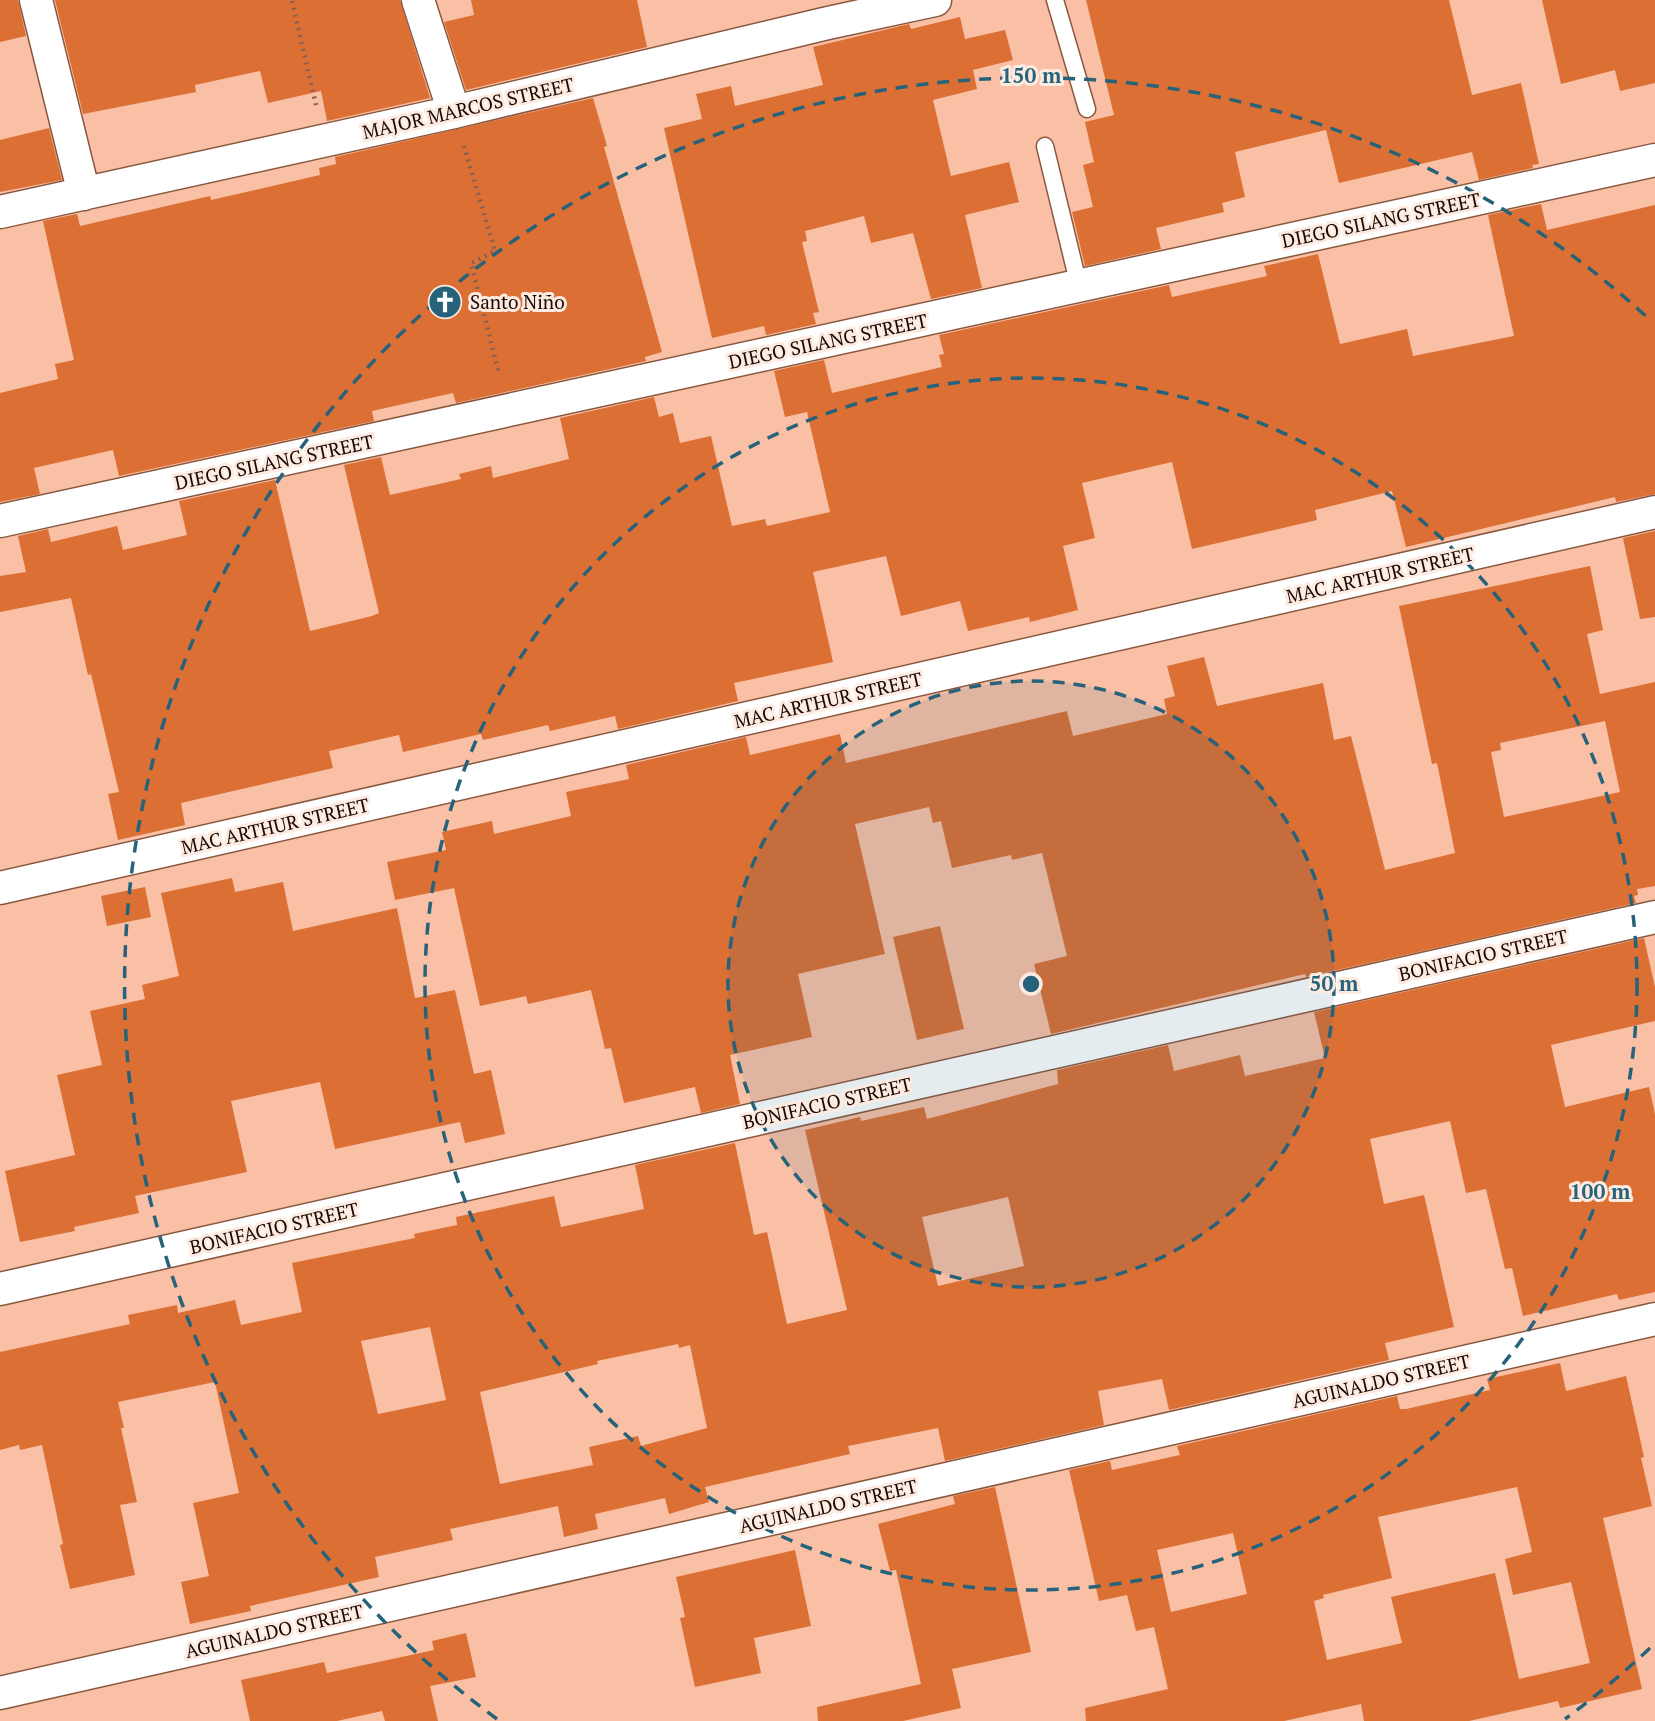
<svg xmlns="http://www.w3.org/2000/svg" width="1655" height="1721" font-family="'PT Serif',serif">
<rect width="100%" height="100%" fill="#f9c0a5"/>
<path fill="#db6f34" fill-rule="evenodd" d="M0,0h18l8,36 -26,6z
M55,0h345l30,98 -103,23 -6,-30 -53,12 -8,-32 -65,14 1,7 -113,22z
M471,0h166l10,47 -181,43 -22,-68 30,-7z
M1086,0h363l23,95 49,-12 18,81 -7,1 1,3 -54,12 -7,-28 -133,31 -13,-53 -91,22 10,45 -23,6 2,9 -68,16 5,21 -76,17 -13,-54 21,-5 -10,-42 11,-3 -9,-40 29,-7z
M1542,0h113v83l-35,8 -5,-21 -54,14z
M960,17l5,22 40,-9 8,30 -40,10 4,19 -44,11 18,76 58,-14 10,40 -54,13 17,73 -51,11 -18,-66 -42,10 -7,-27 -59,15 2,10 -5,1 17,70 -6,1 3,11 -50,11 -2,-9 -52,12 -48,-210 38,-9 -6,-25 35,-8 4,20 88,-21 -10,-38 96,-23 2,5z
M593,98l14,48 -3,1 58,205 -17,5 1,4 -190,42 -3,-10 -81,18 2,10 -255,55 -6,-26 -79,18 6,26 -40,8v-109l58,-14 -3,-15 19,-4 -31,-139 34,-7 3,12 130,-30 1,4 109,-25 -1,-7 17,-4 -1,-7z
M49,128l13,52 -62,12v-52z
M1541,204l6,26 108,-25v289l-39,8 -1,-5 -209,50 -14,-56 -77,19 2,10 -125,29 -20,-87 -90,21 13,55 -32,8 15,64 -48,12 -1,-5 -61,14 -8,-30 -59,15 -15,-60 -73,16 20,90 -99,21 4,18 -120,28 -3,-13 -65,15 -2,-6 -65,15 -2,-6 -78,18 -4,-17 -70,16 4,17 -152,35 4,22 -67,15 -10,-46 11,-2 -28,-118 -3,1 -17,-77 -71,14v-36l26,-4 -8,-36 30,-7 3,13 66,-16 6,24 64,-15 -8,-34 96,-21 35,151 62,-15 7,-3 -35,-148 37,-8 9,38 71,-16 -2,-5 32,-8 2,12 76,-19 -9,-41 94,-21 5,20 14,-4 7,30 31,-7 21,90 33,-7 2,7 63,-14 -23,-100 -22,5 -11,-46 50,-11 8,33 110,-26 -3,-12 5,-1 -5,-19 230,-50 3,12 95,-21 -3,-10 54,-12 22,90 67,-15 6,27 101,-20 -26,-121z
M1655,531v86l-15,2 -17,-81z
M1590,566l13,64 -16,4 13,60 55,-12v204l-18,3 1,6 -4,1 2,7 -330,74 -1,-3 -254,60 -17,-70 33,-8 -25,-103 -30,7 -1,-5 -59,13 -11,-47 -8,2 -4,-16 -74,17 30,130 -87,20 14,63 -82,18 10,49 -39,9 -6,-26 -71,16 -13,-55 -6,1 -14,-59 -63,14 -2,-8 -46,10 -26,-118 -59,12 -8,-38 59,-12 -4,-18 50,-11 2,13 77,-18 -5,-24 63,-13 -3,-14 120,-28 4,18 90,-21 6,29 221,-52 6,25 94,-22 -3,-15 11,-3 -8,-30 37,-9 13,49 106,-23 11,57 17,-4 34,134 70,-17 -18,-90 -5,1 -33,-158zM1605,721l15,71 -116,25 -13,-65 10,-2 -1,-7z
M232,878l3,14 48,-10 10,49 104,-23 18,90 40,-8 19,84 17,-4 14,64 -40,9 -5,-21 -125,27 -15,-67 -89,19 16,71 -112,24 4,17 -65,14 1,4 -55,11 -15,-71 70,-16 -18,-80 45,-10 -12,-54 55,-12 -3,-14 37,-9 -18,-83z
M145,887l6,30 -44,9 -6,-30z
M940,926l24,103 -47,11 -24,-103z
M1644,938l11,49v34l-104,24 14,62 84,-20 6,27v178l-36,8 -2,-6 -94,22 -11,-48 -7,1 -19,-80 -20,4 -16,-72 -80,18 14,65 40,-9 30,132 -69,16 4,17 -220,50 -7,-31 -64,12 6,34 -159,36 -7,-33 -90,18 2,8 -145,33 4,15 -40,12 -4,-16 -70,16 3,15 -34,8 -6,-31 -108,23 3,11 -78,17 4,20 -129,29 1,5 -61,13 -9,-42 28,-6 -16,-73 46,-10 -24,-111 -97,20 6,26h-3l16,74 -17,3 15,70 -65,14 -10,-44 3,-1 -21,-99 -22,5 -1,-5 -19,5v-98l130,-28 -2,-9 49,-10 1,8 57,-13 6,25 61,-13 -10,-49 123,-25 -1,-4 43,-9 -1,-8 98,-21 7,31 83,-18 -9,-44 100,-22 19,92 13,-3 20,92 60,-14 -42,-180 55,-13 1,4 63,-14 3,12 131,-35 -1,-14 111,-25 6,26 66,-16 5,21 80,-18 -11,-46zM1008,1197l16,69 -86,20 -16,-69zM430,1327l16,73 -68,14 -17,-73zM678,1344l1,4 11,-3 17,83 -66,18 -3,-10 -49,11 4,18 -93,19 -20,-92 118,-28 -1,-3z
M1560,1363l6,28 60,-15 18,81 -3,1 11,48 -49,12 39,171 -82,19 -2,-7 -89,20h-105l-3,-17 -77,17h-198l-1,-13 83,-19 -14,-62 -18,4 -9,-36 -28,6 -30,-131 41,-9 2,9 68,-15 -3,-9 220,-50 3,13h6l84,-19 -3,-11zM1517,1487l15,65 -27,7 8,36 58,-13 19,81 -71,16 -24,-106 -104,24 11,46 -75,17 -13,-59 10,-3 -1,-3 69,-17 -14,-61zM1233,1533l14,61 -76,18 -14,-62z
M995,1487l36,165 -79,17 9,39 -58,13h-85l-1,-14 104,-23 -25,-114 -6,1 -12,-47 77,-20 -2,-8z
M795,1550l16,76 -57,12 7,35 -66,14 -15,-69 5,-1 -9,-40z
M466,1633l10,44 -46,9 8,35h-53l-3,-10 -45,10h-87l-9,-41 83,-18 3,11 107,-23 -2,-9z"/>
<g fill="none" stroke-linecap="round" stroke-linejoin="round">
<defs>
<path id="lane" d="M1055,0l32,109
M1045,146l34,140"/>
<path id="street" d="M36,0l48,194
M418,0l36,112
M0,212l454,-100 374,-89 107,-23
M0,521l1655,-361
M0,888l1655,-376
M0,1289l1655,-372
M0,1693l1655,-374"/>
</defs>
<use href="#lane" stroke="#89583f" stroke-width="19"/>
<use href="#street" stroke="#89583f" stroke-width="35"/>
<path stroke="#866151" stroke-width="4.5" stroke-dasharray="2 5" stroke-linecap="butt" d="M292,1l24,104
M464,146l31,105 -24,12 28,111"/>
<use href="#lane" stroke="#fff" stroke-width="16"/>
<use href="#street" stroke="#fff" stroke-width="32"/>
</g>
<circle cx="1031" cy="984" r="303" fill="#26627a" fill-opacity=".12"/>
<g fill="none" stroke="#26627a" stroke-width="3.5" stroke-dasharray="12 9">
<circle cx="1031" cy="984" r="303"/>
<circle cx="1031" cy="984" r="606"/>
<path d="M1650 1648A908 908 0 0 1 1565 1719M497 1719A908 908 0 1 1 1650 320"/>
</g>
<defs>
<symbol id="church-disc" viewBox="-11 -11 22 22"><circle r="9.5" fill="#26627a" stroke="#fdebe2"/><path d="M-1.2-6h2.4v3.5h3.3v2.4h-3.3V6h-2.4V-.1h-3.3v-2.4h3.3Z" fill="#fff"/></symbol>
</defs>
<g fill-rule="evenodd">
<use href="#church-disc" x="426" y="283" width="38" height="38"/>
</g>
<g text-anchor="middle" stroke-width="6" stroke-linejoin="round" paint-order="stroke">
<g font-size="19" fill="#190701" stroke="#fdebe2">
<text transform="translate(468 108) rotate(-13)" y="7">MAJOR MARCOS STREET</text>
<text transform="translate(1381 220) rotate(-12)" y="7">DIEGO SILANG STREET</text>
<text transform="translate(828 341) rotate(-12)" y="7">DIEGO SILANG STREET</text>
<text transform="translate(274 462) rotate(-12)" y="7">DIEGO SILANG STREET</text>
<text transform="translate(1380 575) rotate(-13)" y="7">MAC ARTHUR STREET</text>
<text transform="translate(828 700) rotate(-13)" y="7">MAC ARTHUR STREET</text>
<text transform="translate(275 826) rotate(-13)" y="7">MAC ARTHUR STREET</text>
<text transform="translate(1483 955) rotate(-13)" y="7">BONIFACIO STREET</text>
<text transform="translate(827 1103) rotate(-13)" y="7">BONIFACIO STREET</text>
<text transform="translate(274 1228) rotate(-13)" y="7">BONIFACIO STREET</text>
<text transform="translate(1381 1381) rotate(-13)" y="7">AGUINALDO STREET</text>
<text transform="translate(828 1506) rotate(-13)" y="7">AGUINALDO STREET</text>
<text transform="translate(274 1631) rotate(-13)" y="7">AGUINALDO STREET</text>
</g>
<g font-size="19" fill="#190701" stroke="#fdebe2" text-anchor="start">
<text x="470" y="309">Santo Niño</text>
</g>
</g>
<circle cx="1031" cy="984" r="10" fill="#26627a" stroke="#fdebe2" stroke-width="3.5"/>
<g font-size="21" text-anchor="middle" font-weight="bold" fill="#26627a" stroke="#fdebe2" stroke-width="6" stroke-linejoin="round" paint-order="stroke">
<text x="1031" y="83">150 m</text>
<text x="1334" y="991">50 m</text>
<text x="1600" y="1199">100 m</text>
</g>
</svg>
